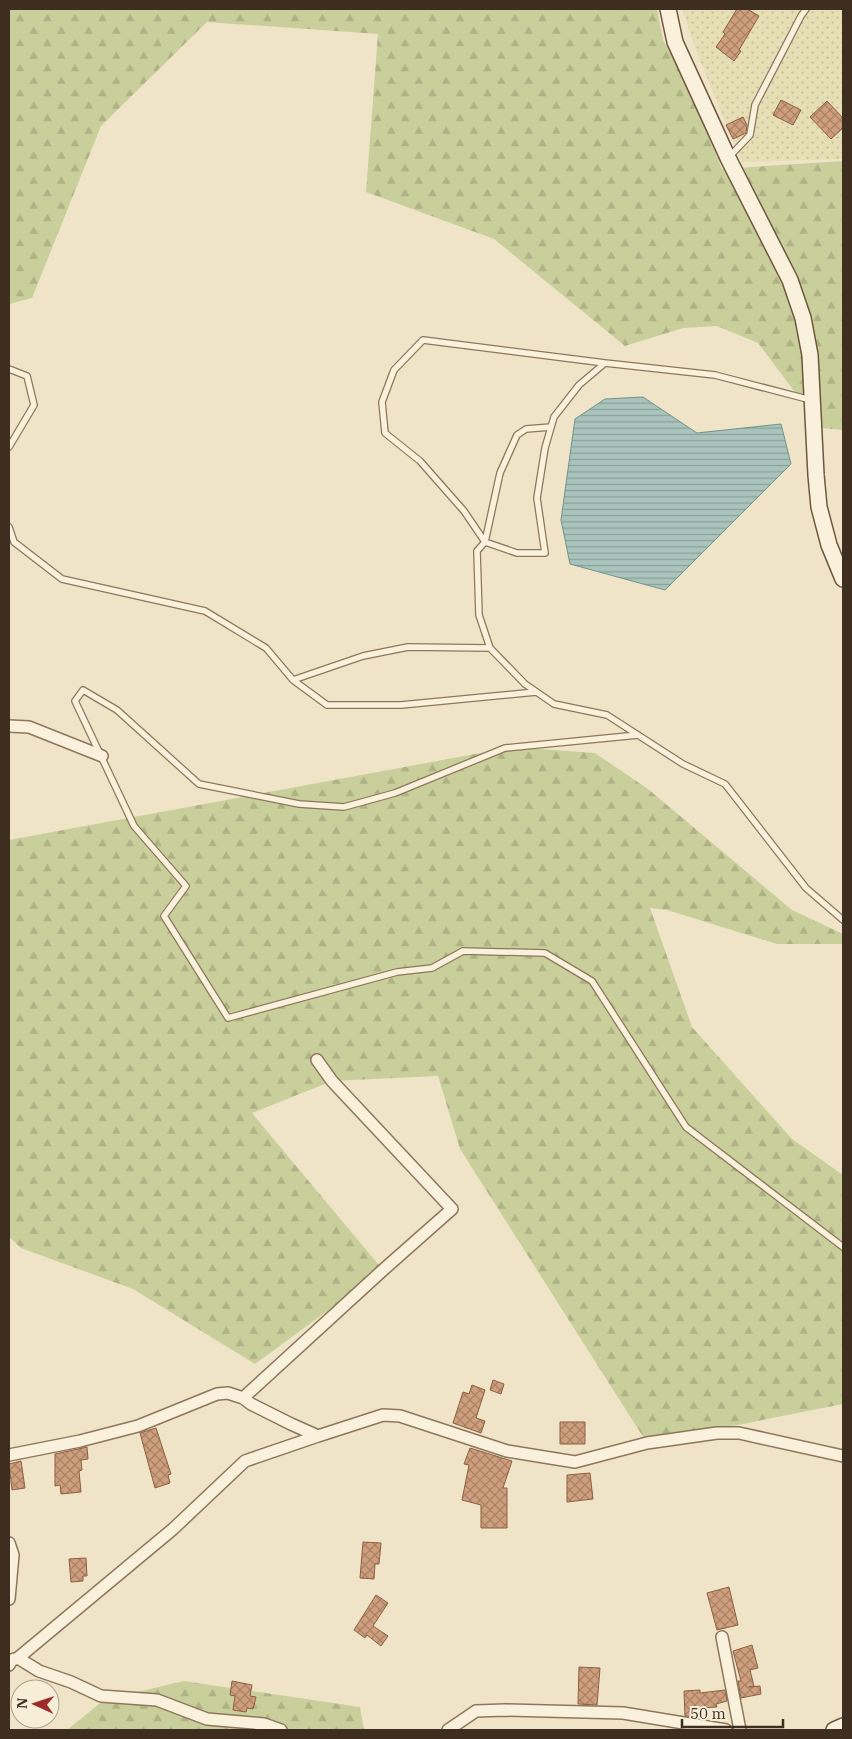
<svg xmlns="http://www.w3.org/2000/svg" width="852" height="1739" font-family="'IBM Plex Serif',serif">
<defs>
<pattern id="farmland-dots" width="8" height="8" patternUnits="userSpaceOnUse" patternTransform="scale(1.25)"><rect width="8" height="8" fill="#e6deb5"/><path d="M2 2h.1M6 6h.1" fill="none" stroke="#c6bf9b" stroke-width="1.8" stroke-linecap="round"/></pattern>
<pattern id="forest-firs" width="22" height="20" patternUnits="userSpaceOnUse" patternTransform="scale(1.25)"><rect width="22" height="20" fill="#c9cf9b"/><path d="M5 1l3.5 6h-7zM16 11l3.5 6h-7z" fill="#aeb285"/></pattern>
<pattern id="water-rules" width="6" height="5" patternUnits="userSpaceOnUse" patternTransform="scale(1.25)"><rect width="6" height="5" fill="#a9c4bc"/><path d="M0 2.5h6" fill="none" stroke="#8ba098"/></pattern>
<pattern id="building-cross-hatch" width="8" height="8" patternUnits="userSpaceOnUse" patternTransform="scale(1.25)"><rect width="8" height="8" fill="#cf9f7d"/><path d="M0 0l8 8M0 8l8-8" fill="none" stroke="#a98266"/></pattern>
</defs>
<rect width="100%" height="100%" fill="#f0e4c8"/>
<path fill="url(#farmland-dots)" d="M682,9h161v150l-101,3 -45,-109z"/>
<path fill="url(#forest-firs)" d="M9,9h648l6,31 20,35 39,94 121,-8v269l-21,-2 -64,-85 -41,-17 -34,2 -58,18 -131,-107 -128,-47 12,-158 -171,-12 -106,104 -69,172 -23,6z
M513,747l82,6 53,36 144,121 51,24v10h-66l-110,-34 -17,-2 42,119 100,112 51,36v229l-196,39 -187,-294 -22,-73 -106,5 -80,32 131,157 -128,94 -122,-75 -112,-41 -12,-11v-397z
M184,1681l176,26 4,23h-297l37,-30z"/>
<path fill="url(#water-rules)" stroke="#6f938a" d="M643,397l54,36 84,-9 10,40 -126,126 -95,-26 -9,-44 14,-101 30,-20z"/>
<path fill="url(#building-cross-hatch)" stroke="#8d5f41" d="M737,9h10l12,7 -20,34 2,1 -7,10 -18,-14 9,-13 -2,-2z
M781,100l20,10 -8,15 -20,-10z
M827,101l16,17v10l-12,11 -21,-22z
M743,117l4,8 -1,8 -13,6 -7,-14z
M493,1380l11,4 -3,10 -11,-4z
M472,1385l13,5 -9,28 9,3 -4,12 -28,-10 10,-31 6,2z
M560,1422h25v22h-25z
M156,1428l15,46 -3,1 2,8 -15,5 -15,-55z
M87,1447l1,12 -7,1 1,10 -3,1 2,21 -20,2 -1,-9 -5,1v-32z
M470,1448l42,13 -9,27h4v40h-26v-23l-19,-5 7,-35 -5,-1z
M21,1461l4,27 -13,2 -3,-26z
M590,1473l3,26 -26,3v-27z
M363,1542l18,1 -2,21h-4l-1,15 -14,-1z
M86,1558l1,18h-4v5l-12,1 -2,-23z
M729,1587l9,38 -21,5 -10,-37z
M376,1595l12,8 -15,23 15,10 -7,10 -14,-11 -2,3 -11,-8z
M752,1645l6,23 -8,2 4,16 -5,1 11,-1 1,8 -20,4 -3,-17h3l-8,-30z
M579,1667l21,1 -3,37 -19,-1z
M232,1681l20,4 -2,11 6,1 -3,12 -6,-1 -1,4 -13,-2 2,-14 -5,-1z
M700,1690v3l25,-3 2,11 -11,3 1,3 -16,1 1,10 -17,-2 -1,-25z"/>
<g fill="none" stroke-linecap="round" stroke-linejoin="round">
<defs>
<path id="lane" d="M730,156l20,-21 5,-30 46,-89 5,-7
M9,369l18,7 7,29 -25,42
M811,400l-96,-25 -110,-12 -26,22 -25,32 -9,31 -8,50 8,55h-28l-32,-11 -8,9 2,64 11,33 35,36 29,20 53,11 76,49 42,20 81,104 37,32
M9,527l5,15 48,37 143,32 61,37 27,32 34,25h74l135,-13
M485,542l-21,-31 -44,-50 -35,-28 -3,-31 12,-32 29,-30 182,23
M485,542l15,-69 17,-38 9,-6 25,-2
M293,680l70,-24 45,-9 82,1
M638,735l-133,13 -110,45 -51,14 -45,-3 -100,-20 -82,-74 -34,-20 -8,11 59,125 52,60 -22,30 64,102 169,-46 35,-4 31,-17 82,2 47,28 94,146 157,120"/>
<path id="street" d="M9,726l20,1 73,29
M243,1398l140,-128 69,-61 -120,-128 -15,-21
M9,1455l71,-14 58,-15 79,-32 11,-1 15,5 8,6 40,20 27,12 65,-21 17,1 107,35 68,11 72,-19 70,-10h22l104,23
M9,1543l4,12 -4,44
M722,1637l18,93
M18,1658l155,-129 72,-68 73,-25
M9,1665l3,-5 6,-2 21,13 32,11 30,14 56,4 50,19 57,5 17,6
M448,1730l28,-19 29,-1 118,3 103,17"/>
<path id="secondary" d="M668,9l7,33 53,116 62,122 13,38 7,37 6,120 3,32 10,38 14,34
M834,1730l9,-4"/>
</defs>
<use href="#lane" stroke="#8d765c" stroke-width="8"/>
<use href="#street" stroke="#8d765c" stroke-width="14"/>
<use href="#secondary" stroke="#6f573f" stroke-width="18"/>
<use href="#lane" stroke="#faf1dc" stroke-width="5.5"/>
<use href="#street" stroke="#faf1dc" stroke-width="11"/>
<use href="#secondary" stroke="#faf1dc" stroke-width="15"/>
</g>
<rect width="852" height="1739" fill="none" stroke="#3d2e20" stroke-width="20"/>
<g transform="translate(35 1704) rotate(273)"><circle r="24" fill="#f7eed8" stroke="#ada18e"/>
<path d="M0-4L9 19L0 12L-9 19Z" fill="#9e2a2b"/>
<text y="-8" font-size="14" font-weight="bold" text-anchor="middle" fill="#3d2e20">N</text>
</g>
<path d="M682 1719v8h101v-8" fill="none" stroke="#3d2e20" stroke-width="2.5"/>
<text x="690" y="1719" font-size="15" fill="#3d2e20" stroke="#f7eed8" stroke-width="4" paint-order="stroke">50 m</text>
</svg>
